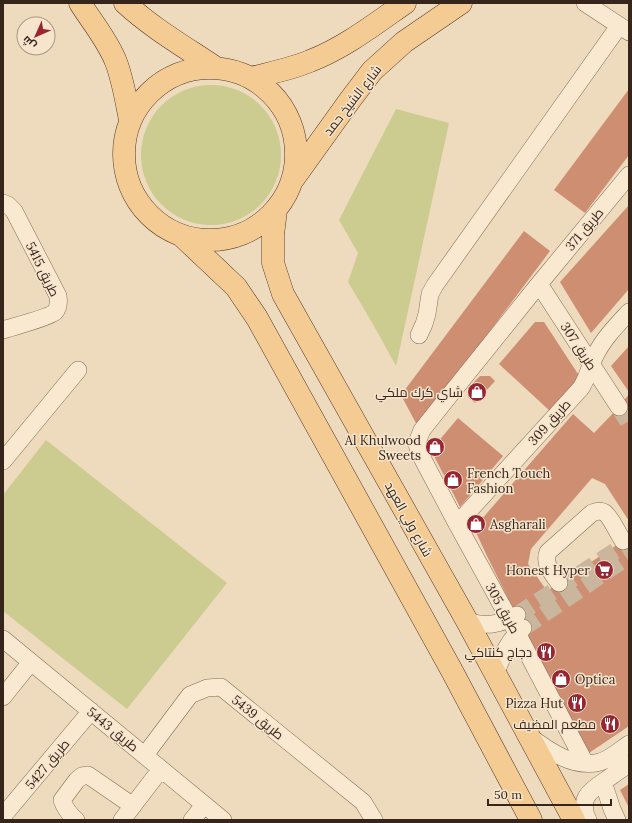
<svg xmlns="http://www.w3.org/2000/svg" width="632" height="823" font-family="Lora,Cairo,serif">
<rect width="100%" height="100%" fill="#eedabd"/>
<path fill="#cccc91" d="M141 155a70 70 0 1 1 140 0a70 70 0 1 1-140 0Z
M396,109l53,14 -53,243 -22,-40 -26,-44 10,-29 -19,-33z
M46,440l181,143 -100,126 -124,-98v-116z"/>
<path fill="#ce8e71" d="M629,89v66l-44,58 -31,-23z
M629,205v84l-38,44 -31,-51z
M524,231l26,20 -132,176 -17,-32z
M535,322h9l36,55 -29,35 -52,-48z
M629,346v46l-18,-26z
M480,376h10l5,5 -20,22 -7,-6v-9z
M629,394v127l-24,-37 -13,-6 -61,71 -3,15 19,27 82,-54v189l-40,27 -66,-125 -36,-72 -13,-28 99,-114 21,19 25,-26z
M458,418l45,38 -43,51 -29,-57z
M629,784v24l-9,-18z"/>
<g fill="none" stroke-linecap="round" stroke-linejoin="round">
<path stroke="#c9b69d" stroke-width="17" stroke-dasharray="17 8" stroke-linecap="butt" d="M619,407l10,16
M517,615l112,-73
M523,628l106,-72"/>
<defs>
<path id="minor" d="M585,3l44,29
M3,203l5,2 6,6 44,85c1,6 1,11 -3,16 -5,5 -43,15 -52,18
M539,284l80,123
M419,335l5,-11 3,-10 3,-20 5,-9 184,-259
M3,461l75,-91
M457,524l124,-136c7,-11 9,-23 15,-34 8,-16 21,-29 33,-42
M559,583c-6,-9 -16,-19 -11,-31l44,-39c5,-2 9,-3 13,0 5,3 14,22 18,28
M467,621c19,6 32,4 50,-6
M3,639l220,181
M496,673c6,-17 12,-33 27,-45
M3,697l28,-35
M529,736c20,15 45,33 71,26 10,-3 20,-12 29,-18
M145,755l45,-60 17,-7 14,-1 142,115 11,18
M585,763l-68,-130 -60,-109 -37,-70 -3,-10 1,-4 4,-10 31,-39 86,-107 90,-109
M603,782l9,27 5,11
M3,816l88,-105
M76,820c-7,-6 -11,-11 -14,-20l15,-20 5,-4 6,-1 45,31
M122,820l39,-51
M192,820l12,-15
M588,820c-10,-21 1,-29 18,-40 7,-5 15,-11 23,-16"/>
<path id="major" d="M80,3c12,19 28,38 36,59 7,18 10,38 14,58
M125,3c27,25 60,44 91,65
M124 154a86 86 0 1 1 172 0a86 86 0 1 1-172 0Z
M251,78c19,-5 40,-9 59,-17 34,-13 65,-37 95,-58
M294,178l56,-78 22,-29 32,-29 57,-39
M276,210l-3,25v28l10,31 184,327 107,199
M182,236l54,51 21,31 195,353 79,149"/>
</defs>
<use href="#minor" stroke="#866b56" stroke-width="18"/>
<use href="#major" stroke="#54392b" stroke-width="23"/>
<use href="#minor" stroke="#f9e9d0" stroke-width="17"/>
<use href="#major" stroke="#f4cb92" stroke-width="22"/>
</g>
<defs>
<symbol id="shop-disc" viewBox="-11 -11 22 22"><circle r="9.5" fill="#972532" stroke="#f6e5cc"/><path d="M-5-2.5h2.3a2.7 3.5 0 0 1 5.4 0H5L5.5 6h-11ZM-1.5-2.5h3a1.5 2.3 0 0 0-3 0Z" fill="#fff"/></symbol>
<symbol id="supermarket-disc" viewBox="-11 -11 22 22"><circle r="9.5" fill="#972532" stroke="#f6e5cc"/><path d="M-6-5.5h2.5l.6 2H6L4.5 2H-2.5L-4.4-4H-6ZM-1.5 3.2a1.3 1.3 0 1 0 .1 0ZM3 3.2a1.3 1.3 0 1 0 .1 0Z" fill="#fff"/></symbol>
<symbol id="restaurant-disc" viewBox="-11 -11 22 22"><circle r="9.5" fill="#972532" stroke="#f6e5cc"/><path d="M-5-6h1v4h1v-4h1v4h1v-4h1v5L-1.5 .5V6h-2V.5L-5-1ZM5-6V6H3V1.5H1.5Q1.5-4 5-6Z" fill="#fff"/></symbol>
</defs>
<g fill-rule="evenodd">
<use href="#shop-disc" x="466" y="381" width="22" height="22"/>
<use href="#shop-disc" x="424" y="436" width="22" height="22"/>
<use href="#shop-disc" x="442" y="469" width="22" height="22"/>
<use href="#shop-disc" x="465" y="513" width="22" height="22"/>
<use href="#supermarket-disc" x="593" y="559" width="22" height="22"/>
<use href="#restaurant-disc" x="535" y="641" width="22" height="22"/>
<use href="#shop-disc" x="550" y="668" width="22" height="22"/>
<use href="#restaurant-disc" x="566" y="692" width="22" height="22"/>
<use href="#restaurant-disc" x="599" y="713" width="22" height="22"/>
</g>
<g text-anchor="middle" stroke-width="3" stroke-linejoin="round" paint-order="stroke">
<g font-size="13" fill="#35251b" stroke="#f6e5cc">
<text transform="translate(352 100) rotate(-52)" y="5">شارع الشيخ حمد</text>
<text transform="translate(584 229) rotate(-50)" y="5">طريق 371</text>
<text transform="translate(43 269) rotate(64)" y="5">طريق 5415</text>
<text transform="translate(579 346) rotate(57)" y="5">طريق 307</text>
<text transform="translate(549 422) rotate(-48)" y="5">طريق 309</text>
<text transform="translate(409 519) rotate(61)" y="5">شارع ولي العهد</text>
<text transform="translate(503 608) rotate(61)" y="5">طريق 305</text>
<text transform="translate(258 717) rotate(39)" y="5">طريق 5439</text>
<text transform="translate(113 729) rotate(39)" y="5">طريق 5443</text>
<text transform="translate(47 764) rotate(-50)" y="5">طريق 5427</text>
</g>
<g font-size="13" fill="#35251b" stroke="#f6e5cc" text-anchor="end">
<text x="463" y="397">شاي كرك ملكي</text>
<text x="421" y="445">Al Khulwood<tspan x="421" dy="15">Sweets</tspan></text>
<text x="467" y="478" text-anchor="start">French Touch<tspan x="467" dy="15">Fashion</tspan></text>
<text x="490" y="529" text-anchor="start">Asgharali</text>
<text x="590" y="575">Honest Hyper</text>
<text x="532" y="657">دجاج كنتاكي</text>
<text x="575" y="684" text-anchor="start">Optica</text>
<text x="563" y="708">Pizza Hut</text>
<text x="596" y="729">مطعم المضيف</text>
</g>
</g>
<rect width="632" height="823" fill="none" stroke="#35251b" stroke-width="8"/>
<g transform="translate(36 36) rotate(225)"><circle r="19" fill="#f6e5cc" stroke="#a99885"/>
<path d="M0-3L7 15L0 10L-7 15Z" fill="#972532"/>
<text y="-6" font-size="11" font-weight="bold" text-anchor="middle" fill="#35251b">ش</text>
</g>
<path d="M488 799v6h123v-6" fill="none" stroke="#35251b" stroke-width="2"/>
<text x="494" y="799" font-size="12" fill="#35251b" stroke="#f6e5cc" stroke-width="3" paint-order="stroke">50 m</text>
</svg>
